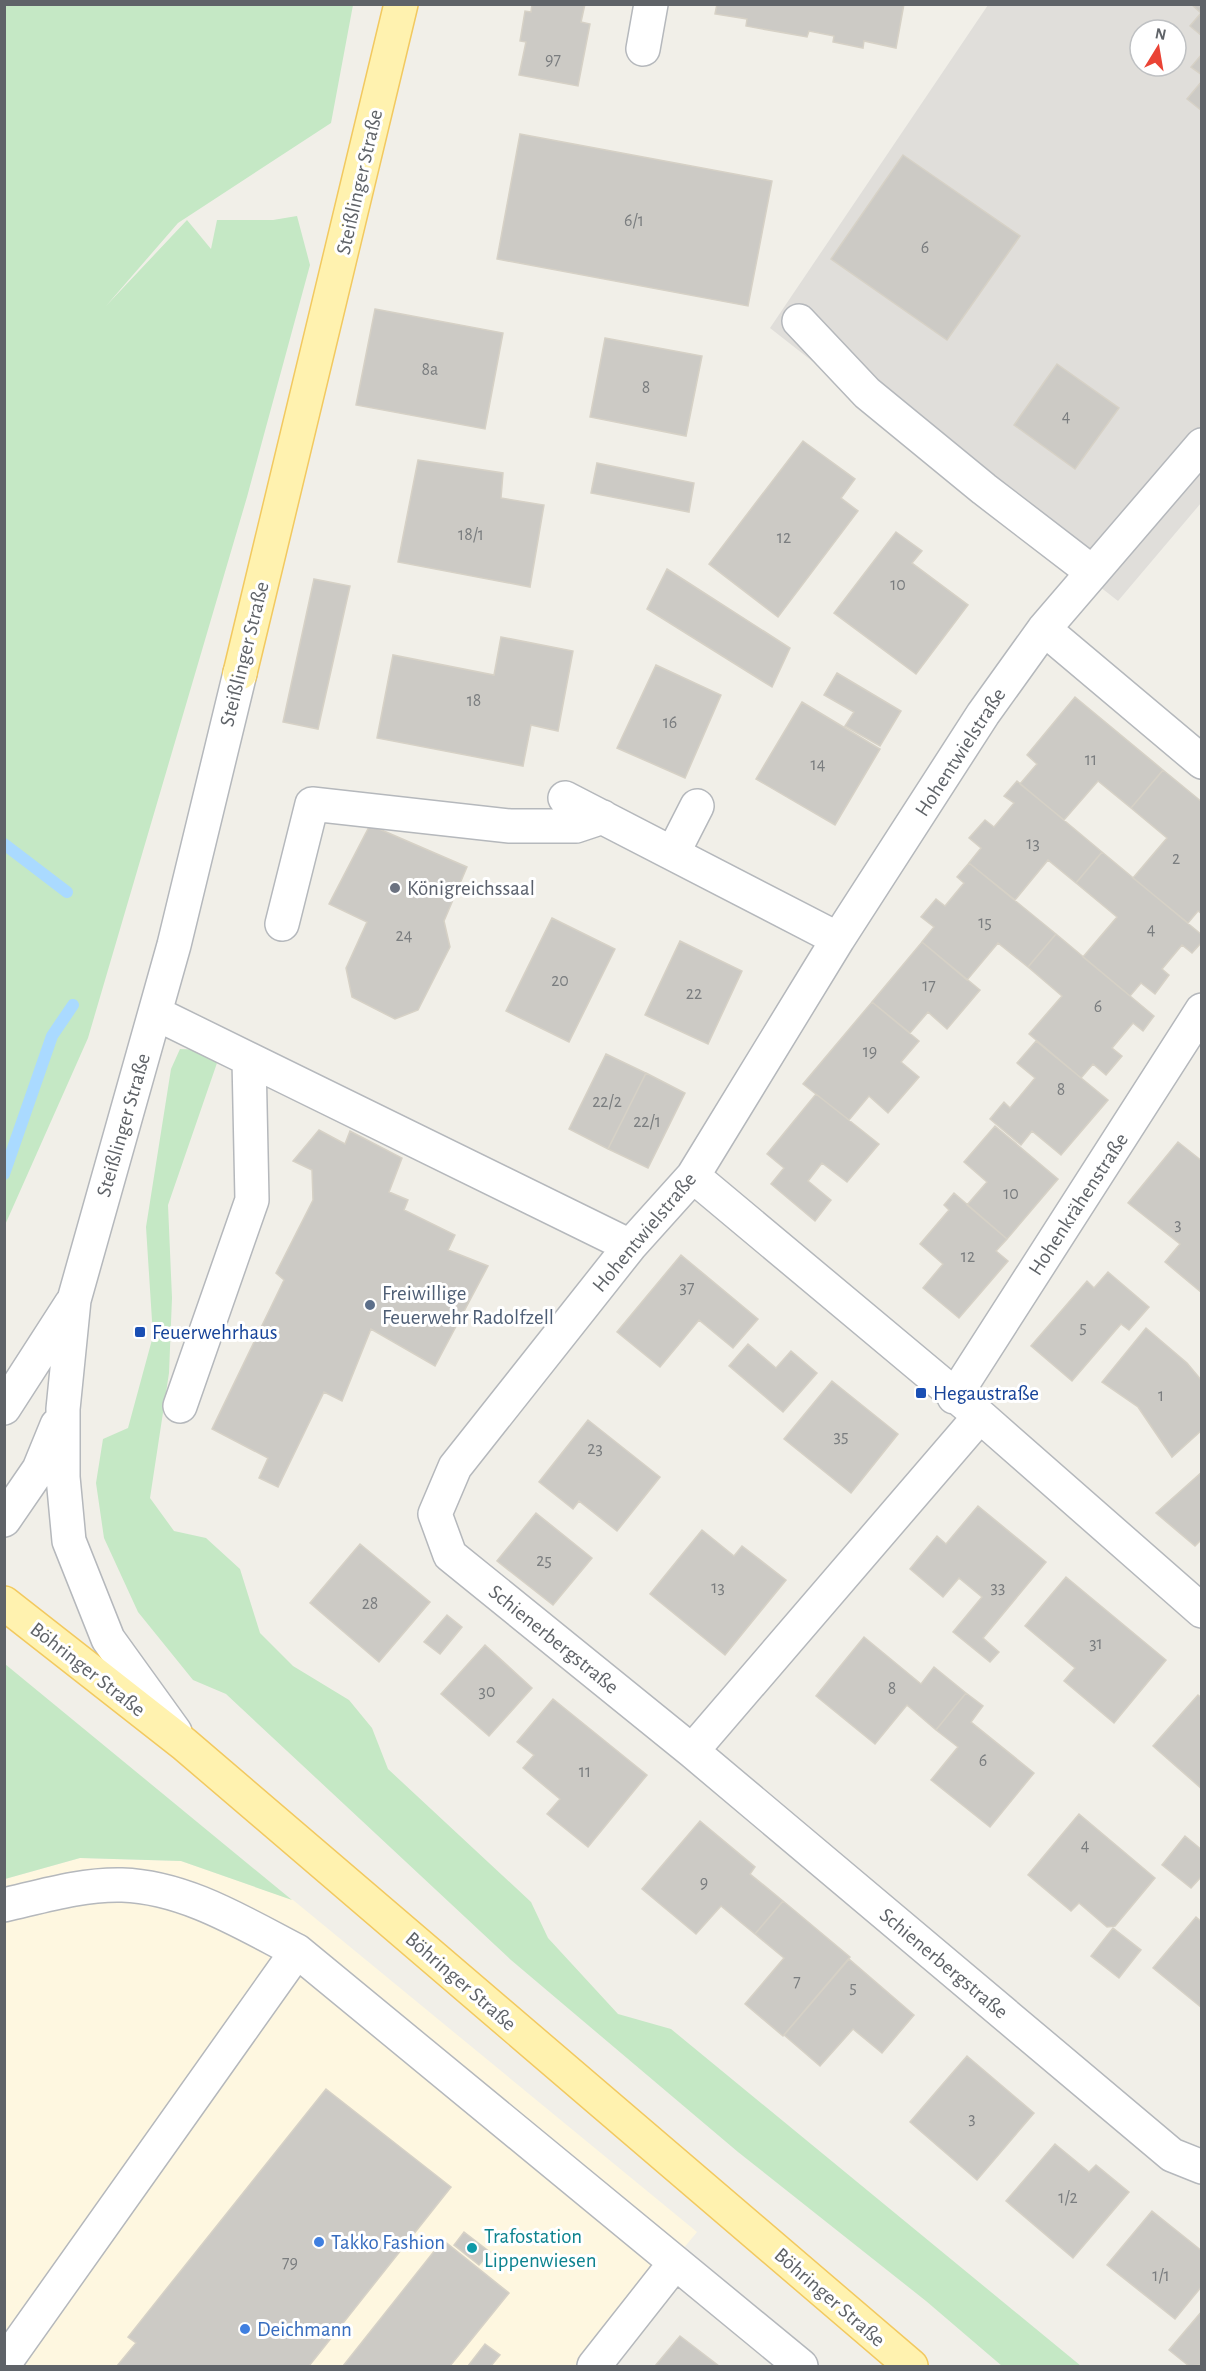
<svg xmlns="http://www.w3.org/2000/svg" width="1206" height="2371" font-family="'Alegreya Sans',sans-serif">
<rect width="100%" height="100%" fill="#f1efe8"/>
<path fill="#fef7e0" d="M80,1858l101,3 112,39 404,332 -110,134h-582v-487z"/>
<path fill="#e0deda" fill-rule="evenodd" d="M988,5h213v498l-83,98 -348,-273zM1140,30h36v36h-36z"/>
<path fill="#c5e8c5" d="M5,4l348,1 -22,118 -153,100 -72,83 81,-86 24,29 6,-29h56l24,-4 13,49 -63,232 -159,541 -83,187z
M180,1049l27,1 10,13 -49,142 4,93 -3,75 -19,125 24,33 32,7 34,31 20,64 33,33 56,34 23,28 16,41 143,133 17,36 70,76 53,15 410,337h-79l-76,-65 -188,-149 -227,-192 -285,-266 -33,-14 -55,-68 -34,-74 -8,-55 7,-44 25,-11 25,-92 -7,-109 25,-158z
M5,1664l287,236 -111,-39 -101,-3 -75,21z"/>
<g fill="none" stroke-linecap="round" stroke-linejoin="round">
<path stroke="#aadaff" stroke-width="12" d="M4,844l63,48
M4,1174l48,-138 21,-31"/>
</g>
<path fill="#cccac5" stroke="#d6d1c6" stroke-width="1.5" d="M532,4h53l-4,18 9,2 -12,62 -59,-11 7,-33 -6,-1 5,-30 6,1z
M717,4h187l-8,44 -32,-7 -1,7 -30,-6 1,-6 -25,-5 -2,6 -61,-11 1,-7 -32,-5z
M1191,4h11v32l-12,-10 11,-13z
M1202,54v21l-11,-8z
M1202,81v30l-15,-12z
M520,134l252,47 -24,125 -251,-47z
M903,155l117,81 -73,104 -116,-81z
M375,309l128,24 -18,96 -129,-24z
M605,338l97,18 -16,80 -96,-19z
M1057,364l62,44 -44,61 -61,-44z
M803,441l52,38 -14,19 17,13 -80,106 -69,-53z
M418,460l85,13 -2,25 43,7 -14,82 -132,-25z
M597,463l97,20 -5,29 -98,-19z
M896,532l26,19 -10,12 56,42 -52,69 -82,-61z
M667,569l123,79 -18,39 -125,-78z
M314,579l36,7 -32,143 -35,-7z
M501,637l72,14 -15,80 -27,-6 -8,41 -146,-28 16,-83 101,20z
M656,665l65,30 -36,83 -68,-30z
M837,673l64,38 -21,35 -35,-20 9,-14 -30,-17z
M1075,697l88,73 -32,38 -33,-27 -34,39 -44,-36 17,-20 -10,-9z
M802,702l78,47 -45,76 -79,-46z
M1163,770l39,32v112l-4,-3 -10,12 -55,-45 34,-40 -36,-30z
M1017,781l85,71 -26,31 -28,-23 -33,40 -46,-37 12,-15 -12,-10 16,-18 9,7 20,-24 -10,-7z
M370,825l97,42 -23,54 6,26 -32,63 -23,9 -43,-22 -6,-29 21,-46 -38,-18z
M1102,852l100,83v7l-10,11 -10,-8 -20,24 7,6 -14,19 -14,-11 -11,13 -47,-39 34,-40 -41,-34z
M969,863l87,71 -28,33 -30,-24 -31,37 -45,-38 12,-15 -13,-10 15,-18 9,7 19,-23 -7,-6z
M552,918l63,31 -46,93 -63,-31z
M1056,934l98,82 -11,15 -10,-8 -21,25 10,8 -16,19 -13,-11 -12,14 -52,-44 33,-38 -34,-29z
M680,941l62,30 -34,73 -63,-29z
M922,942l58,48 -33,39 -19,-17 -18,21 -38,-31z
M872,1002l47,39 -18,21 18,15 -31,36 -19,-17 -20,24 -46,-36z
M1036,1041l72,59 -47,55 -29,-24 -11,14 -31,-26 14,-17 6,6 25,-30 -18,-15z
M606,1054l40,19 -38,76 -39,-20z
M646,1073l39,20 -37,75 -40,-19z
M816,1094l63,50 -32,38 -25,-19 -14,18 23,19 -16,21 -44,-37 13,-16 -17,-14z
M995,1126l63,53 -51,60 -40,-34 20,-23 -23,-20z
M319,1130l26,14 5,-13 52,27 -13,34 19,8 -4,10 51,25 -7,15 40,16 -53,100 -64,-37 -29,72 -18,-9 -46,95 -19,-9 9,-20 -56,-29 72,-149 -8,-7 37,-73 -1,-30 -19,-9z
M1178,1142l24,19v132l-37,-31 15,-18 -52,-41z
M954,1193l53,46 -11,12 12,10 -49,57 -36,-30 20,-24 -23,-20 29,-34 -5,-5z
M681,1255l77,64 -25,29 -34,-28 -39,47 -43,-35z
M1108,1272l41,35 -20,23 -8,-6 -49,57 -41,-35 56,-65 7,7z
M1146,1328l41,35 15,18v49l-30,27 -34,-50 -36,-25z
M748,1344l28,24 15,-17 26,22 -34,39 -54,-46z
M832,1381l66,53 -47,59 -67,-54z
M588,1420l72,57 -43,54 -38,-30 -6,8 -34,-27z
M1202,1472v67l-7,7 -39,-33z
M978,1506l68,56 -63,76 16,14 -9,10 -37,-30 29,-35 -23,-19 -16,19 -33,-28 27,-33 9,8z
M536,1513l56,45 -39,47 -56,-44z
M702,1530l32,26 8,-10 44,34 -61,75 -75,-61z
M360,1544l70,58 -51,60 -69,-59z
M1066,1577l100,83 -52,63 -50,-42 11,-13 -50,-42z
M447,1615l15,12 -22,27 -16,-12z
M864,1637l57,47 13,-17 32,26 -30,37 -29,-25 -32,39 -59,-48z
M485,1645l47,43 -43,48 -48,-42z
M966,1693l17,13 -12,16 63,51 -44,54 -59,-47 27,-33 -22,-17z
M1198,1695l4,3v91l-49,-43z
M553,1699l94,76 -59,72 -41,-33 13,-15 -37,-31 11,-13 -17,-13z
M1079,1814l76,64 -40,48 -8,1 -28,-24 -8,8 -43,-36z
M700,1821l55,46 -5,7 33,27 -28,33 -34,-28 -25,28 -54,-45z
M1185,1836l17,14v26l-11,12 -29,-23z
M783,1901l67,56 -67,79 -38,-32 39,-46 -29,-24z
M1196,1917l6,5v86l-49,-40z
M1113,1928l28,22 -22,28 -28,-22z
M849,1959l65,56 -32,38 -29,-24 -33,37 -36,-31z
M967,2056l67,57 -57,67 -67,-58z
M326,2089l125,98 -142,179h-192l19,-23 -8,-6z
M1055,2144l34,28 7,-7 33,27 -56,66 -67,-57z
M1152,2211l50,40v35l-27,33 -68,-54z
M464,2232l26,20 -11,13 -25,-20z
M443,2240l66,53 -59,73h-107z
M1202,2311v54l-13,1 -20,-16z
M680,2336l39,30h-64z
M485,2344l15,11 -9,11h-23z"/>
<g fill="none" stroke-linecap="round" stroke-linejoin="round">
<defs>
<path id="minor" d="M643,49l8,-45
M799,321l68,72 117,96 108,83
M1202,445l-158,184 -61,85 -145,225 -145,237 -63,70 -175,221 -20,47 15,41 242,196 480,404 30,12
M1044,629l158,133
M565,798l273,141
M673,853l24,-47
M282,924l30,-120 198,22h66l27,-9
M155,1013l475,233
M693,1176l287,240 222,195
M954,1397l248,-387
M180,1406l72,-206 -3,-141
M4,1408l67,-104
M4,1520l35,-51 18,-44
M175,1732l-67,-93 -39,-98 -6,-64v-68l11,-109 100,-355 66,-272
M692,1751l288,-335
M4,1905c39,-9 78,-21 118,-20 63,2 121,38 175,66l504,415
M4,2364l293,-413
M594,2366l81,-103"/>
<path id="major" d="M240,673l161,-669
M4,1603l180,141 727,622"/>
</defs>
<use href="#minor" stroke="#b5b8bc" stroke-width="36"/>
<use href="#major" stroke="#f2c960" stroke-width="36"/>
<use href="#minor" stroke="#fff" stroke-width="33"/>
<use href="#major" stroke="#fff2af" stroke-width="33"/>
</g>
<circle fill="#6b7280" stroke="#fff" stroke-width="2" cx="395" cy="888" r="6"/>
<circle fill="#5c6f8a" stroke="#fff" stroke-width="2" cx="370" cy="1305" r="6"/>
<g fill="#1a4fb4" stroke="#fff" stroke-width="2">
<rect x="134" y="1326" width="12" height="12" rx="3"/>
<rect x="915" y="1387" width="12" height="12" rx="3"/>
</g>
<g fill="#3f7fe0" stroke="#fff" stroke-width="2">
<circle cx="319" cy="2242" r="6"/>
<circle cx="245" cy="2329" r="6"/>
</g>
<circle fill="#0f9aa8" stroke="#fff" stroke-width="2" cx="472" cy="2248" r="6"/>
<g text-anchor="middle" stroke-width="6" stroke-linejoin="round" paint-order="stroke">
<g font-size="18" fill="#7a7d7f">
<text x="553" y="65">97</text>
<text x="634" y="226">6/1</text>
<text x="925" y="253">6</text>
<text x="430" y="375">8a</text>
<text x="646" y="393">8</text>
<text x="1066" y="422">4</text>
<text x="471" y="540">18/1</text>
<text x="784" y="543">12</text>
<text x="898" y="590">10</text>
<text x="474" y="706">18</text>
<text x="670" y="728">16</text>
<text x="1091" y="765">11</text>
<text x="818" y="770">14</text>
<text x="1033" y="849">13</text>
<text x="1176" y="864">2</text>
<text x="985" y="928">15</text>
<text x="1151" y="935">4</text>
<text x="404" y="941">24</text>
<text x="560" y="986">20</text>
<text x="929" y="991">17</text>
<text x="694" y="999">22</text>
<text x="1098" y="1012">6</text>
<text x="870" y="1057">19</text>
<text x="1061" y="1095">8</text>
<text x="607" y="1107">22/2</text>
<text x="647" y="1127">22/1</text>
<text x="1011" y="1199">10</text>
<text x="1178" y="1230">3</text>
<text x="968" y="1262">12</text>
<text x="687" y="1293">37</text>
<text x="1083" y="1333">5</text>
<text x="1161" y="1401">1</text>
<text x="841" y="1442">35</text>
<text x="595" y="1454">23</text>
<text x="544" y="1566">25</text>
<text x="718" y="1593">13</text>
<text x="998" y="1593">33</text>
<text x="370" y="1609">28</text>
<text x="1096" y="1649">31</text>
<text x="892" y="1694">8</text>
<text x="487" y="1697">30</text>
<text x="983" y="1766">6</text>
<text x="585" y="1777">11</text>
<text x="1085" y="1851">4</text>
<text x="704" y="1888">9</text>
<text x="797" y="1987">7</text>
<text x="853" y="1993">5</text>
<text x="972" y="2124">3</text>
<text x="1068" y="2203">1/2</text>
<text x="290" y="2268">79</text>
<text x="1161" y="2281">1/1</text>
</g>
<g font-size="21" fill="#5f6368" stroke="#fff">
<text transform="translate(359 182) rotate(-77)" y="7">Steißlinger Straße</text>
<text transform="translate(244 654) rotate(-76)" y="7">Steißlinger Straße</text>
<text transform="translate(960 752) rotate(-57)" y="7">Hohentwielstraße</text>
<text transform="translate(123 1125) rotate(-74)" y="7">Steißlinger Straße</text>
<text transform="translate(1078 1204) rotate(-57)" y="7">Hohenkrähenstraße</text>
<text transform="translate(644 1232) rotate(-50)" y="7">Hohentwielstraße</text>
<text transform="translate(554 1639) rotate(39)" y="7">Schienerbergstraße</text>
<text transform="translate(88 1669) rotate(38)" y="7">Böhringer Straße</text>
<text transform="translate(944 1963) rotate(40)" y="7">Schienerbergstraße</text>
<text transform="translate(461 1981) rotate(41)" y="7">Böhringer Straße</text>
<text transform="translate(830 2297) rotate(41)" y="7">Böhringer Straße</text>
</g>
<g font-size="21" fill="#5b616d" stroke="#fff" text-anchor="start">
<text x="407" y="895">Königreichssaal</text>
</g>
<g font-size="21" fill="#4e5e75" stroke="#fff" text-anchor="start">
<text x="382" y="1300">Freiwillige<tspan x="382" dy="24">Feuerwehr Radolfzell</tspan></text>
</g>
<g font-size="21" fill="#164399" stroke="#fff" text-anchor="start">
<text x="152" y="1339">Feuerwehrhaus</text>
<text x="933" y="1400">Hegaustraße</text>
</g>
<g font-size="21" fill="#0d838f" stroke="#fff" text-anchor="start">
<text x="484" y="2243">Trafostation<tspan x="484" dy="24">Lippenwiesen</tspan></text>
</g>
<g font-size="21" fill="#366cbe" stroke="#fff" text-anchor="start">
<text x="331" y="2249">Takko Fashion</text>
<text x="257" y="2336">Deichmann</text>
</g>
</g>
<rect width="1206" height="2371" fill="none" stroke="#5f6368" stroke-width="12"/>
<g transform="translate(1158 48) rotate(11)"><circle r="28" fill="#ffffff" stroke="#bfc1c3" stroke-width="1.5"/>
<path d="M0-4.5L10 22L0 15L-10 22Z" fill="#ea4335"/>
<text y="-9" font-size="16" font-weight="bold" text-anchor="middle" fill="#5f6368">N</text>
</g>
</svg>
